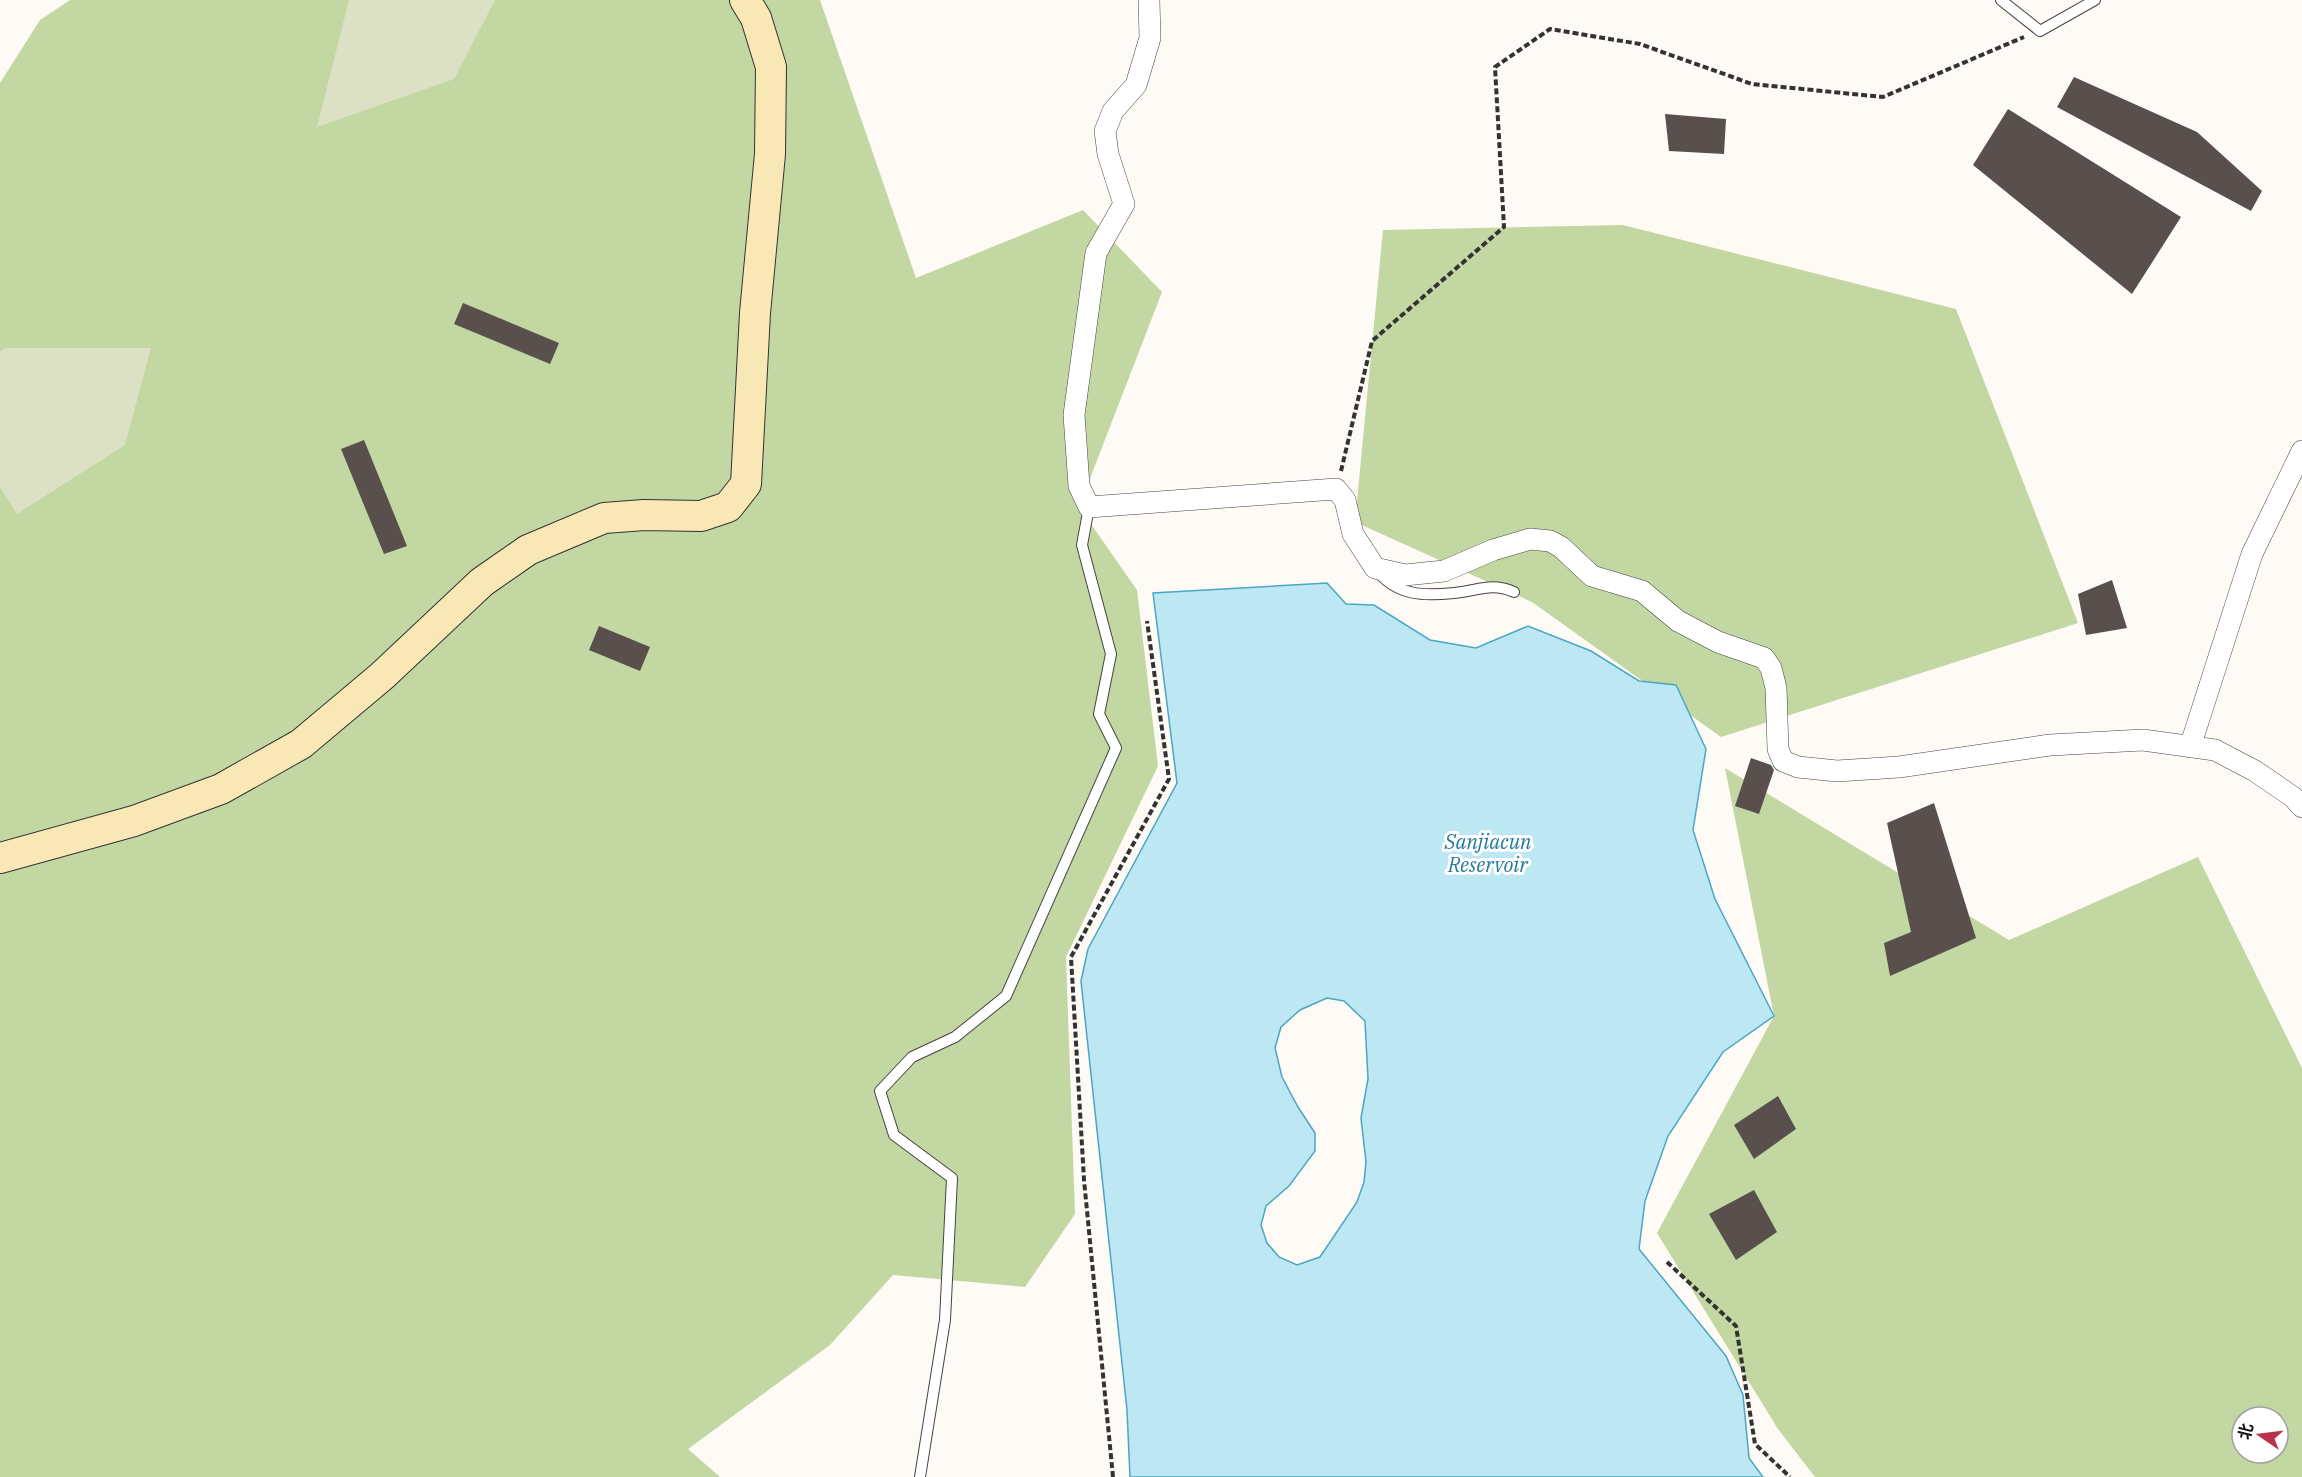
<svg xmlns="http://www.w3.org/2000/svg" width="2302" height="1477" font-family="'IBM Plex Serif','Noto Sans SC',serif">
<rect width="100%" height="100%" fill="#fefbf6"/>
<path fill="#c2d7a1" fill-rule="evenodd" d="M70,0h750l96,278 167,-68 79,82 -83,215 58,83 21,176 -92,191 9,257 -50,73 -132,-12 -63,70 -142,104 32,28h-720v-1394l40,-63z
M1623,225l333,84 122,314 -357,114 -189,-135 -177,-80 28,-292z
M1725,768l284,172 189,-83 104,211v409h-487l-37,-48 -121,-196 117,-217zM2242,1417h36v36h-36z"/>
<path fill="#dce1c6" d="M349,0h146l-41,79 -137,48z
M5,348h146l-26,97 -108,69 -17,-27v-135z"/>
<path fill="#bde7f2" stroke="#4aa7c4" stroke-width="1.5" fill-rule="evenodd" d="M1327,583l19,21 28,1 56,35 46,8 52,-22 63,25 48,30 37,4 30,64 -13,81 22,69 59,117 -51,36 -55,84 -23,65 -6,48 87,107 17,39 6,63 14,19h-633l-3,-67 -46,-429 7,-32 89,-166 -24,-190zM1327,998l17,3 21,20 3,58 -7,39 5,44 -2,20 -7,20 -37,55 -23,8 -18,-8 -12,-14 -6,-18 5,-19 23,-20 26,-35v-18l-17,-26 -16,-30 -7,-29 6,-21 19,-17z"/>
<path fill="#59504e" d="M2074,77l123,55 65,59 -11,20 -194,-104z
M2008,109l173,108 -49,77 -159,-129z
M1665,114l61,5 -2,35 -55,-3z
M463,303l96,40 -9,21 -96,-40z
M364,440l43,106 -23,8 -43,-105z
M2112,580l15,48 -41,7 -8,-41z
M599,626l51,21 -10,24 -51,-21z
M1751,758l20,7 3,5 -15,44 -24,-8z
M1934,803l42,135 -86,38 -6,-33 27,-11 -24,-109z
M1778,1096l18,33 -42,30 -20,-34z
M1754,1190l23,42 -41,28 -27,-46z"/>
<g fill="none" stroke-linecap="round" stroke-linejoin="round">
<defs>
<path id="lane" d="M2001,0l39,31 55,-31
M1377,571c21,25 46,25 77,22 24,-2 36,-11 60,-1
M920,1477l25,-157 7,-142 -58,-43 -14,-44 32,-34 43,-20 51,-41 110,-248 -17,-34 12,-60 -29,-109 7,-38"/>
<path id="street" d="M1149,0l1,38 -14,47 -23,26 -8,20 3,23 16,50 -28,49 -22,162 5,71 10,21 247,-18 9,11 8,34 22,34 30,7 39,-4 49,-21 37,-11 20,2 11,6 31,29 50,15 36,30 40,21 46,16 7,10 5,20 2,61 5,12 15,6 39,4 62,-4 151,-22 93,-5 72,10 40,21 38,26 9,10
M2190,747l62,-193 50,-103"/>
<path id="secondary" d="M0,858l134,-37 87,-32 80,-45 81,-68 100,-94 46,-32 76,-32 40,-3 57,1 27,-9 18,-23 9,-171 15,-159 1,-87 -15,-49 -11,-18"/>
</defs>
<use href="#lane" stroke="#444" stroke-width="12"/>
<use href="#street" stroke="#444" stroke-width="22"/>
<use href="#secondary" stroke="#333" stroke-width="32"/>
<path stroke="#333" stroke-width="4" stroke-dasharray="6 3" stroke-linecap="butt" d="M1341,471l31,-130 132,-114 -9,-160 55,-38 90,15 112,40 131,13 141,-60
M1667,1262l69,64 19,118 35,33
M1113,1477l-29,-297 -13,-223 98,-178 -22,-158"/>
<use href="#lane" stroke="#fff" stroke-width="10"/>
<use href="#street" stroke="#fff" stroke-width="21"/>
<use href="#secondary" stroke="#f9e7b6" stroke-width="30"/>
</g>
<g text-anchor="middle" stroke-width="6" stroke-linejoin="round" paint-order="stroke">
<g font-size="20" font-style="italic" fill="#22799b" stroke="#fff">
<text x="1488" y="849">Sanjiacun<tspan x="1488" dy="23">Reservoir</tspan></text>
</g>
</g>
<g transform="translate(2260 1435) rotate(284)"><circle r="28" fill="#ffffff" stroke="#a0a0a0" stroke-width="1.5"/>
<path d="M0-4.5L10 22L0 15L-10 22Z" fill="#b8324d"/>
<text y="-9" font-size="16" font-weight="bold" text-anchor="middle" fill="#111111">北</text>
</g>
</svg>
